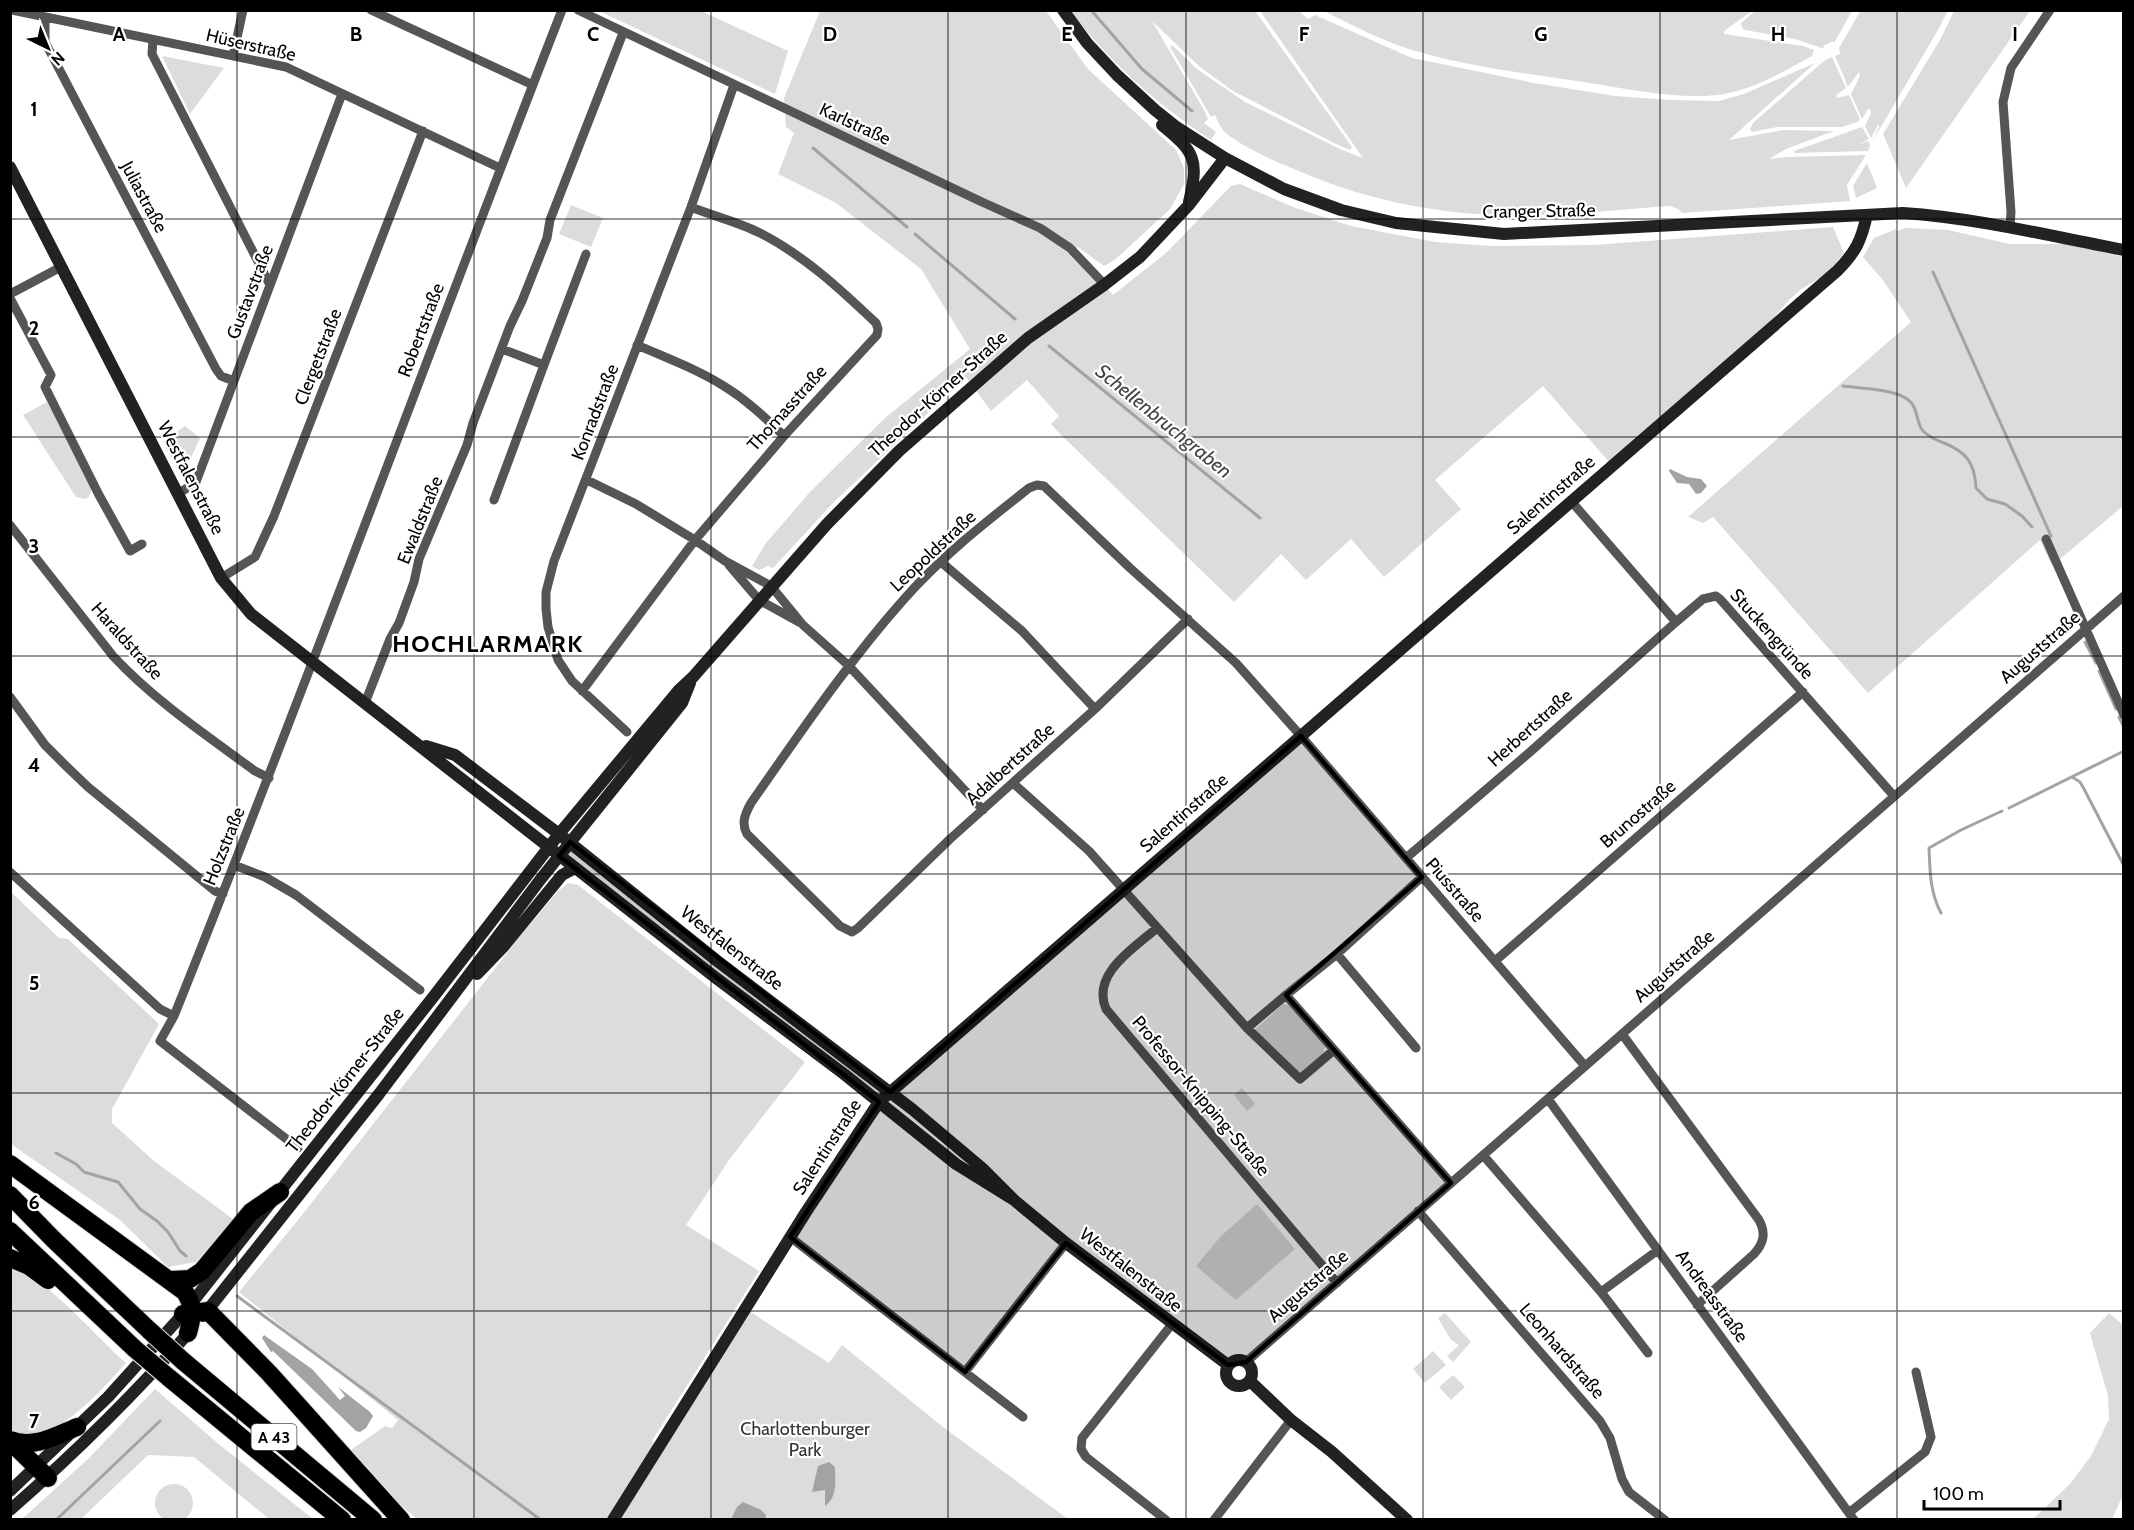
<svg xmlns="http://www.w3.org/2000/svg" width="2134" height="1530" font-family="Cabin,sans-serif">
<rect width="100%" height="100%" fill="#fff"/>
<path fill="#dcdcdc" d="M1861,10l87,1 -13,24 -63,107 8,-17h-2l-7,13 -6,-12 6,-13 -1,-4h-2l-6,10 -11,-25 9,-18 -1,-4 -11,15 -13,-31 5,-2 -1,-6z
M599,11h102l87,40 -13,43z
M820,11h226l42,58 88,81 8,18v16l-14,25 -54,50 -12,7 -26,-19 -4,4 39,44 53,-42 65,-67 9,-2 53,23 58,19 84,16 56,4 103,-1 239,-18 11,26 -18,21 -26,16 -11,10 -18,21 -161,142 -67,-77 -108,94 26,29 -77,68 -33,-38 -45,41 -25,-26 -47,48 -173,-167 -10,-11 8,-8 -32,-36 -36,31 -25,-34 -132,125 -61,66 -5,-2 -9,4 -7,-4 14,-23 44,-51 75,-74 85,-69 -49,-80 -85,-66 -58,-29 16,-41 -8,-6 -2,-29z
M1070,11h185l97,136 -2,3 -12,-5 -105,-54 -33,-24 -48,-46 52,89 4,9 -4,4 12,9 -5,8c-58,-39 -98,-75 -141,-129z
M1260,11h41l-1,1 8,7 7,-4 97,43 122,25 81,13 56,4 48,1 25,-7 71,-31 -86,77 54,-10 51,1 -48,18 -17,10 17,-2 80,-2 -19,30 3,16 -168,12 -4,-4 -8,-3c-48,3 -97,9 -145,9 -82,2 -163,-15 -238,-49 -16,-6 -48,-22 -60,-32 -6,-4 -9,-13 -12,-19l-4,2 -41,-70 2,-2 25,24 48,33 95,47 23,9z
M1324,11h428l-28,20v3l79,12 11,4 -2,6c-26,14 -54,31 -83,37 -39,9 -100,-4 -140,-10 -57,-9 -115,-15 -170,-31 -33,-9 -65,-26 -95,-41z
M1755,11v-1l97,1 -18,32 -1,-2 -10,5 2,3 -30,-10 -50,-9 -3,-2 -1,-5z
M1954,11h76l-124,177 -23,-54 57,-94z
M162,56l62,12 -34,46z
M1832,57l14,31 -10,7 1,3 12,-3 11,24 -2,2h2l-18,6h-65l-25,5 -2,-3 3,-6 71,-62z
M1862,127l7,12 -11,6 10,-4 2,4 -2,6 -73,2 -1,-2z
M1867,163l10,25 -21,10 -3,-12z
M571,205l32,13 -12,29 -32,-13z
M1905,228l43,2 62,14h60l53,13v249l-71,60 -12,-26 -172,153 -155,-176 -10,6 -15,-6 223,-195 -29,-43 -19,-22 11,-19 22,-9 1,2z
M47,402l43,81c2,8 2,11 -4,16l-10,-2 -53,-82z
M185,426l15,12 -14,31c-13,-2 -17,-16 -23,-27z
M568,883l10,2 227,177 -76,98 -43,65 73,46 -107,170 11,7 86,-137 80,52 13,-18 101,82 125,92h-651l-22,-19 -44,-50 34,-24 7,2 6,-8 -159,-128 63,-77 216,-276 40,-48z
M11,892l48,46 9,1 91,85 -47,85v14l42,38 79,58 -37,43 -28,5 -48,-47 -109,-76z
M1283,1004l6,1 36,41 -2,8 -21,19 -3,-1 -44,-42z
M1242,1088l13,16 -8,7 -13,-16z
M1257,1204l38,45 -59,51 -40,-34 24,-29z
M10,1265c38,14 86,72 116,98 -21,23 -50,56 -78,68 -9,4 -19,6 -28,8l-9,-6z
M1445,1313l26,29 -18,20 -6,-6 12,-11 -8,-5 -13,-22z
M2109,1313l14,12v170l-11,24h-79l37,-35 21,-28 18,-37 -1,-23 -18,-63z
M1433,1351l13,14 -21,18 -12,-14z
M1453,1375l12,12 -14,13 -12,-13z
M155,1389l66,57 92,73h-44l-75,-62 -46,-2 -67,64h-59l66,-60z
M155 1503a19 19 0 1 1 38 0a19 19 0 1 1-38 0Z"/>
<path fill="#a3a3a3" d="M1670,469l17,8 14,2 6,7 -6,7 -5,1 -7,-10 -12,-1 -8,-12z
M264,1335l48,34 28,31 5,-4 -7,-9 32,25 3,4 -7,12 -6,4 -4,-1 -83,-80 -2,1 -9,-14z
M829,1462l6,5c0,14 3,30 -10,39v-16l-13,2 6,-26z
M743,1502l18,8 5,5 -1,4h-34l6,-12z"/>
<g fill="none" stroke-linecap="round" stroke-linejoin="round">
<path stroke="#a3a3a3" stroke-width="3" d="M1091,10l51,59 50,42
M813,148l94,79
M915,234l100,85
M1933,272l118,264
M1049,346l211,172
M1843,386c16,2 51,3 64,13 12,8 8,22 16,32 6,6 13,9 21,12 23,9 31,21 32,45l11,11 18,5 17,12 10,11
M2085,642l11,21
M2099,671l17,38
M2119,717l5,10
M2072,777l8,5 4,7 40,77
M2009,808l115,-57
M1941,913c-11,-21 -11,-41 -12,-65l32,-18 41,-19
M56,1153l20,11 8,8 34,10 22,27 17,12 11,11 12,19 6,5
M237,1296l304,224
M56,1520l104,-99"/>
<defs>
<path id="highway" d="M10,1164l175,128c10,17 8,22 3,41
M10,1195l44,45 96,91
M10,1231l125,118
M10,1258l19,8 19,14
M170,1280l20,-1 12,-8 49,-59 29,-20
M183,1314l25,-3 61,62 132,147
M183,1361l190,159
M168,1377l174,143
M10,1440c24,9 45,-4 67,-13
M10,1441l38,37"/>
</defs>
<use href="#highway" stroke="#dbdbdb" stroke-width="20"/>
<path stroke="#555" stroke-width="9" d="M12,10l274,57 214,101
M371,10l162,75
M578,10l404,192 58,26 30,20 35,37
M45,18v24l171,327 5,7 13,5
M153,40l-1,14 118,231
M233,56l10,-46
M2010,227l1,-15 -8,-110 8,-34 39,-58
M10,294l51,-27
M10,298l41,77 -6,12 54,108 31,56 12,-7
M637,345c32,14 65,26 93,45 20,13 37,29 54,46
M502,349l42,16 42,-111
M587,480l49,24 59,36 30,21 46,25 32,39 45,40 135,145
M178,494l18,-12 146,-388
M494,500l50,-135
M1571,501l105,121 27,-23 13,-3 4,3 174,197
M10,525l103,131c42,45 93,79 142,115l14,7
M2046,539l78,176
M941,562l81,69 73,78
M729,565l30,35 40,22
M221,578l34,-21 19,-41 149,-385
M1188,619l-93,90 -145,130 -92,89 -6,4 -12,-6 -93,-92c-6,-11 -2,-20 4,-31 49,-70 97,-141 154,-205 37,-42 81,-76 124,-110l8,-3 7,1 86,82 106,95 65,73 284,330
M582,691l113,-151 89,-104 93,-101 1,-6 -2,-6c-36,-34 -71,-67 -116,-90 -22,-11 -47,-17 -69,-26
M10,697l35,48 19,19 24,23 127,104 8,3
M365,703l25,-64 9,-16 15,-41 5,-23 48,-114 6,-22 37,-97 12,-25 25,-63 3,-18 73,-187
M627,732l-55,-51 -14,-21 -10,-33 -2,-18v-17l8,-31 137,-354 43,-122
M1013,783l76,68 158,177 53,51 34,-29
M1406,858l124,-106 146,-130
M234,865l31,12 31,18 124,95
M10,872l150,137 14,7
M1157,928c-23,20 -66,46 -51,81l231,274
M1337,954l79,94
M1495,961l308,-269
M1286,995l51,-41 85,-77
M1247,1028l39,-33 165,188
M1622,1034l137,186c7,13 5,23 -5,34l-57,51
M1548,1099l306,421
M298,1148l-138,-107 14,-25c134,-333 257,-671 388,-1006
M1483,1155l118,137 47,61
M1418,1211l182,210 10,17 12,41 7,13 36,28
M790,1237l233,180
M1601,1292l57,-42
M1246,1362l878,-766
M965,1372l101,-129
M1850,1512l75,-60 6,-15 -15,-65
M1166,1520l-80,-63 -5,-8 1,-11 90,-114
M1214,1520l77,-100"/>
<path stroke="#222" stroke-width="12" d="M1063,10l24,33 30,32 38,35 20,16 50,32 59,31 57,21 55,13 108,11 399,-21c74,5 147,23 221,37
M1162,125c33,27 37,34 27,77
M10,167l211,411 30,36 465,364 128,96 112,90 58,36
M426,746l29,9 104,79 157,126 196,149 70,59 32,32 52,43 162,122
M477,974l27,-28 58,-71 13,-7
M203,1316l176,-222 161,-214 142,-177 8,-20
M1226 1373a13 13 0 1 1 26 0a13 13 0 1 1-26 0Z
M1250,1381l41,39 41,32 75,68
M10,1491l98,-94 75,-83 251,-318 125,-162 119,-143 15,-14 134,-153 72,-73 129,-113 76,-53 36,-28 48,-51 37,-48
M10,1510c65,-57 125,-116 182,-181
M613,1520l193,-308 73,-110 958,-831c19,-19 24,-30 30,-56"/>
<use href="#highway" stroke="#000" stroke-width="18"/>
<defs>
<path id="highway-bridge" d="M150,1331l33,30
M135,1349l33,28"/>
</defs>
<use href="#highway-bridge" stroke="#dbdbdb" stroke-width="20" stroke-linecap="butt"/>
<use href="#highway-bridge" stroke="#000" stroke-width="18"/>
</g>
<path fill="#000" fill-opacity="0.2" stroke="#000" stroke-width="4.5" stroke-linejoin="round" d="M1301,736l121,141 -136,118 165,188 -205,179 -18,3 -162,-122 -101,129 -175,-135 89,-135 -320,-246 11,-14 320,250z"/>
<path fill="none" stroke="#000" stroke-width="1.5" stroke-opacity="0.55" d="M237,10v1510M474,10v1510M711,10v1510M948,10v1510M1186,10v1510M1423,10v1510M1660,10v1510M1897,10v1510M10,219h2114M10,437h2114M10,656h2114M10,874h2114M10,1093h2114M10,1311h2114"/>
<g text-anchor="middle" stroke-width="4.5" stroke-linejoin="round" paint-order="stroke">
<rect fill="#fff" stroke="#4c4c4c" stroke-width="1.5" x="251.5" y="1424" width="45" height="26" rx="4.5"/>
<g font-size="16" font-weight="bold" fill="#000">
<text x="274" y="1443">A 43</text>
</g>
<g font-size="18" fill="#000" stroke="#fff">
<text transform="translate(251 45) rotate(13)" y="6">Hüserstraße</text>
<text transform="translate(855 124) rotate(25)" y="6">Karlstraße</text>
<text transform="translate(144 197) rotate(62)" y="6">Juliastraße</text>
<text transform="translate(1539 211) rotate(-1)" y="6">Cranger Straße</text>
<text transform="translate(250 292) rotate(-69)" y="6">Gustavstraße</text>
<text transform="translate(421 330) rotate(-69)" y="6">Robertstraße</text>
<text transform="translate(318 357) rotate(-69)" y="6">Clergetstraße</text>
<text transform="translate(938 394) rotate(-42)" y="6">Theodor-Körner-Straße</text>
<text transform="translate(787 408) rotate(-48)" y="6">Thomasstraße</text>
<text transform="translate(595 412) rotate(-69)" y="6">Konradstraße</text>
<text transform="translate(191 478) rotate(63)" y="6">Westfalenstraße</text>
<text transform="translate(1551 495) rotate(-41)" y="6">Salentinstraße</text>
<text transform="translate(420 520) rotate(-68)" y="6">Ewaldstraße</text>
<text transform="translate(933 551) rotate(-43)" y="6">Leopoldstraße</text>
<text transform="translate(1772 634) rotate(48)" y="6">Stuckengründe</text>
<text transform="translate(127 641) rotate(48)" y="6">Haraldstraße</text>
<text transform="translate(2040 647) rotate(-41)" y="6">Auguststraße</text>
<text transform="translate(1530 728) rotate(-42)" y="6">Herbertstraße</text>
<text transform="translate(1010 764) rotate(-42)" y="6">Adalbertstraße</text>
<text transform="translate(1184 813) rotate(-41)" y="6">Salentinstraße</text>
<text transform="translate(1638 814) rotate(-41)" y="6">Brunostraße</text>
<text transform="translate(224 846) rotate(-68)" y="6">Holzstraße</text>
<text transform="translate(1455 890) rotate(49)" y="6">Piusstraße</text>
<text transform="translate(732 948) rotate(38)" y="6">Westfalenstraße</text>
<text transform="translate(1674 966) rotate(-41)" y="6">Auguststraße</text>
<text transform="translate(345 1080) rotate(-52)" y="6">Theodor-Körner-Straße</text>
<text transform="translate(1201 1096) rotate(50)" y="6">Professor-Knipping-Straße</text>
<text transform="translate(827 1147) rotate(-57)" y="6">Salentinstraße</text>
<text transform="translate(1131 1270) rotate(38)" y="6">Westfalenstraße</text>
<text transform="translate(1308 1286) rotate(-41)" y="6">Auguststraße</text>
<text transform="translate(1712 1296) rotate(54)" y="6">Andreasstraße</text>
<text transform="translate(1562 1351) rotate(49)" y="6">Leonhardstraße</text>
</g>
<g font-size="18" fill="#333" stroke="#fff">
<text x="805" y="1435">Charlottenburger<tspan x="805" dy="21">Park</tspan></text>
</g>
<g font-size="20" font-style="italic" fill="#444" stroke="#fff">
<text transform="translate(1164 421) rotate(39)" y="7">Schellenbruchgraben</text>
</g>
<g font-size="24" font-weight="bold" letter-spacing="1.5" fill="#000" stroke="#fff">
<text x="488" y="652">HOCHLARMARK</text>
</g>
</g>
<g font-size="20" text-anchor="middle" font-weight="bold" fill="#000" stroke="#fff" stroke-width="4.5" stroke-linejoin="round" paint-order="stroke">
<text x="119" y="41">A</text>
<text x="356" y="41">B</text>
<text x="593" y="41">C</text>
<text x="830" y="41">D</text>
<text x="1067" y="41">E</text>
<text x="1304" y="41">F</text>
<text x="1541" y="41">G</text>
<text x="1778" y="41">H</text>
<text x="2015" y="41">I</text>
<text x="34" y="116">1</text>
<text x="34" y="335">2</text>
<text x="34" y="553">3</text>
<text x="34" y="772">4</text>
<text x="34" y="990">5</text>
<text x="34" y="1209">6</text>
<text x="34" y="1428">7</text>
</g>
<rect width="2134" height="1530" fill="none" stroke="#000000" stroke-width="24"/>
<g transform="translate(48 48) rotate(137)" stroke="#ffffff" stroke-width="4.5" paint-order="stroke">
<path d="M0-4.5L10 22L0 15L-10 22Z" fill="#000000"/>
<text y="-9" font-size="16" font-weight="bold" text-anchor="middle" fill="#000000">N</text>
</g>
<path d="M1924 1500v9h136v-9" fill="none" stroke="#000000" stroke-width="3"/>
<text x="1933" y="1500" font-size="18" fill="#000000" stroke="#ffffff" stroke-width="4.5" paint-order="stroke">100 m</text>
</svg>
